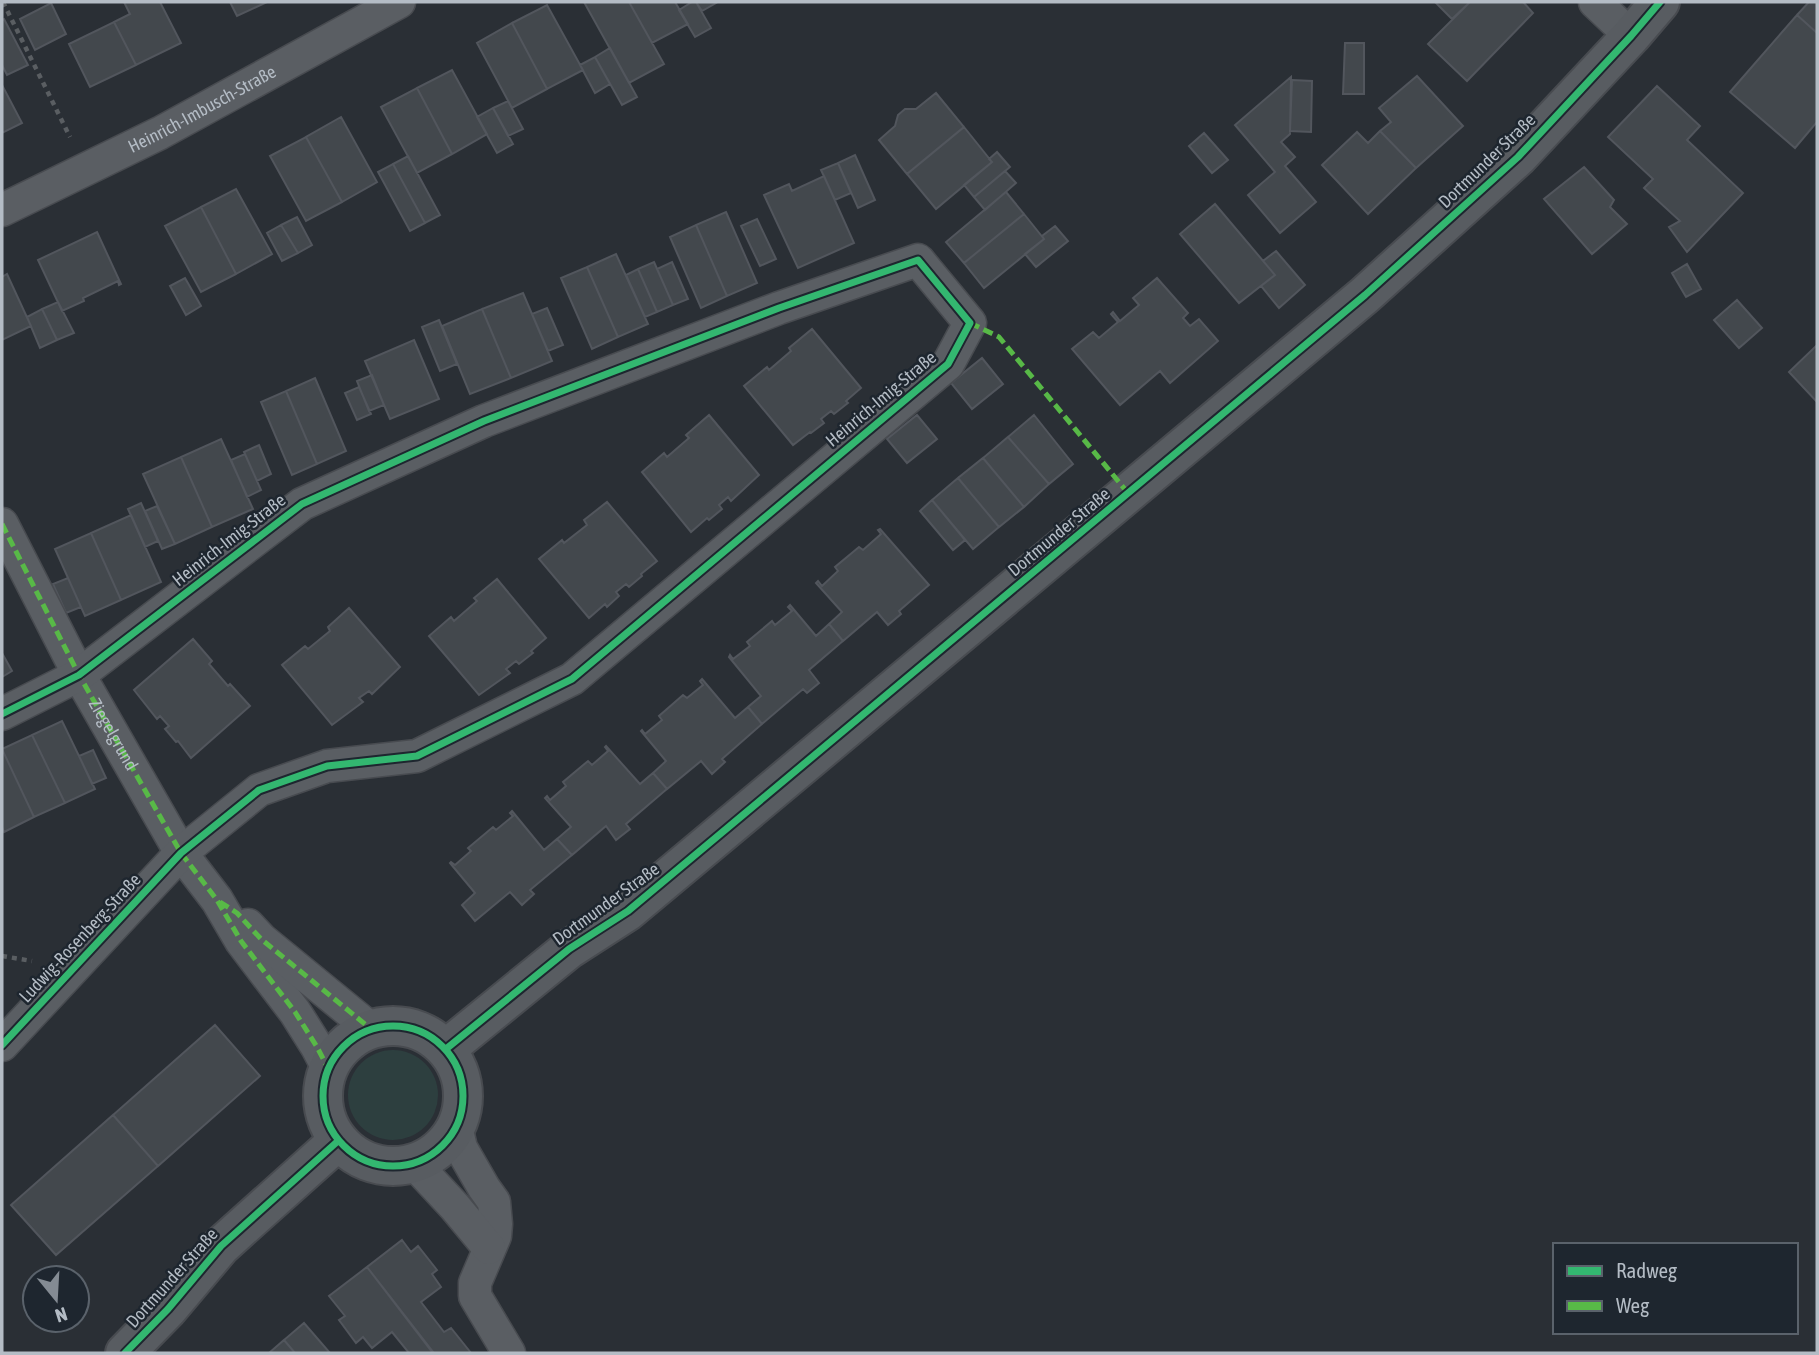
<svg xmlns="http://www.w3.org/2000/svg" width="1819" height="1355" font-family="'Asap Condensed',sans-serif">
<rect width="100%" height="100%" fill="#2a2f35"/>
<path fill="#2d3f3f" d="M348 1095a45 45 0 1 1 90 0a45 45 0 1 1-90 0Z"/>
<path fill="#43484d" stroke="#52565d" stroke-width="2" d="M124,2h36l21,41 -45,22 -22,-43 16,-8z
M230,2h37l-30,14z
M584,2h45l35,62 -35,19z
M629,2h46l13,22 -36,19z
M692,2h4l15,26 -16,9 -16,-27z
M696,2h19l1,1 -14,8z
M1435,2h35l-18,17z
M1470,2h53l10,11 -66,68 -39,-37z
M1809,2h8v31l-20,-18z
M51,3l15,31 -31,16 -15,-31z
M547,5l36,65 -36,19 -35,-66z
M1797,15l20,18v89l-22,26 -65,-56z
M4,19l24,46 -21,10 -5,-10v-45z
M114,22l22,43 -46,22 -21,-43z
M512,23l35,66 -35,19 -35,-65z
M1345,43h19v51h-21z
M610,48l27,49 -15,8 -27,-48z
M595,57l15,27 -15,9 -15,-28z
M452,70l35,64 -35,20 -35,-66z
M1417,76l46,50 -47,42 -36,-37 11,-9 -12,-14z
M1291,77l-1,57 -9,8 14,15 -10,9 31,36 -36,31 -32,-38 27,-23 -40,-47z
M1292,80l20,1 -1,51 -21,-1z
M2,85l20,38 -20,10z
M1657,86l43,40 -13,14 56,53 -56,59 -18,-25 11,-6 -36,-33 9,-9 -45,-42z
M417,88l35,66 -35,19 -36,-66z
M936,93l28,34 -57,47 -28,-34 16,-14 3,-11 7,-6h11z
M508,101l15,28 -15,7 -15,-28z
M493,108l20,36 -16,9 -20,-36z
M341,117l36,65 -35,20 -36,-65z
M964,127l28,35 -56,47 -29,-35z
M1380,131l36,37 -48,46 -46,-49 35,-33 11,11z
M1204,133l24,27 -16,13 -23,-27z
M306,137l36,65 -36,19 -36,-65z
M997,152l13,15 -36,30 -10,-12 28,-23 -3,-3z
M855,155l20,45 -17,8 -20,-45z
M408,156l32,59 -15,8 -32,-59z
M838,163l13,30 -16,7 -14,-30z
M393,164l32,59 -15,8 -32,-59z
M1584,167l30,33 -4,7 17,17 -35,30 -48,-55z
M1005,171l11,12 -31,27 -11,-13z
M824,176l30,67 -56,25 -34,-73 25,-11 3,7z
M236,189l36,65 -36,20 -35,-67z
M1006,192l18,22 -60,49 -18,-21z
M1215,204l60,71 -36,28 -59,-69z
M201,207l35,67 -35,18 -36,-66z
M726,212l31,71 -30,13 -31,-71z
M1024,214l20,25 -60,49 -20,-25z
M297,217l15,28 -14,8 -17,-28z
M757,219l19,40 -16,7 -19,-40z
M281,225l17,28 -16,8 -15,-28z
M696,225l31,71 -26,12 -31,-71z
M1055,226l13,15 -32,26 -11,-13 19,-15 -2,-3z
M97,232l24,52 -2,1 -1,-4 -35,17 1,3 -22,10 -24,-51z
M1276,251l29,34 -26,23 -18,-22 14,-11 -12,-14z
M616,254l32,70 -30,13 -31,-70z
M654,262l19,43 -16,7 -19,-43z
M672,262l16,37 -15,6 -16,-36z
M1687,264l14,25 -15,8 -14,-24z
M587,267l31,70 -26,12 -31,-71z
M638,269l19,43 -12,5 -19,-42z
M7,274l24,52 -29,14v-63z
M185,278l16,28 -15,9 -16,-29z
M1157,278l31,35 -5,5 7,8 9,-7 19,22 -48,42 -10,-12 -40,34 -48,-56 21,-17 6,6 19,-16 -7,-8 2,-2 7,9 19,-16 -6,-7z
M523,293l29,68 -41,17 -29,-69z
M1737,300l25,28 -23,20 -25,-28z
M58,302l16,31 -17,7 -15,-31z
M547,308l16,37 -15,6 -16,-37z
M42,309l15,31 -17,8 -13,-31z
M482,309l29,69 -41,16 -28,-68z
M439,320l18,44 -17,7 -18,-44z
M812,329l49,59 -15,13 2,2 -14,11 -3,-3 -10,8 3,4 -13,10 -1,-1 -17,13 -49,-59 23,-19 2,3 22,-19 -2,-3z
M414,340l25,59 -49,20 -25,-58z
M1817,345v57l-28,-30z
M982,358l21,26 -31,25 -21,-26z
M372,375l12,30 -15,6 -12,-30z
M315,378l31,73 -29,13 -31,-73z
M359,387l12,27 -14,6 -12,-27z
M286,391l31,73 -25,11 -31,-73z
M709,415l50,60 -28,26 -3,-4 -9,8 3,4 -13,11 -2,-2 -16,14 -49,-60 22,-19 3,4 22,-19 -3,-3z
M917,415l20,24 -30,24 -20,-24z
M1034,415l39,49 -24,20 -41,-47z
M1008,437l41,47 -25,23 -41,-49z
M221,439l32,70 -41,18 -31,-70z
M259,445l12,29 -14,7 -13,-29z
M245,454l16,36 -14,7 -16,-37z
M181,457l31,70 -37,17 -32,-70z
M983,458l41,49 -25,20 -41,-49z
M958,478l41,49 -26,22 -41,-49z
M932,500l33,40 -12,10 -33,-39z
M607,502l50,59 -16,13 1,2 -13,11 -3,-3 -10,8 3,4 -12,11 -2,-3 -16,14 -50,-59 23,-19 2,3 23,-18 -3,-5z
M141,503l17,38 -13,6 -17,-38z
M157,506l18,38 -13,5 -17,-38z
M131,515l30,67 -40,18 -30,-67z
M880,529l49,56 -30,26 2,3 -13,11 -11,-13 -34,29 -14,-17 13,-12 -26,-29 2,-2 4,5 16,-15 -3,-4 24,-20 4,3 18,-16 -3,-4z
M91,533l30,67 -36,16 -30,-67z
M68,578l13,29 -15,6 -13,-29z
M497,579l49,59 -15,13 2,2 -14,11 -3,-3 -10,8 4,4 -31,22 -50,-59 22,-19 3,4 23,-20 -3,-3z
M790,605l26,31 13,-12 14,17 -34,29 10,13 -12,10 -4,-4 -41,35 -14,-17 13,-11 -32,-39 1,-2 3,4 17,-13 -3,-4 25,-21 3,4 17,-14 -4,-4z
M349,608l51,59 -28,27 -3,-3 -10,7 4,4 -31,23 -50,-60 23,-19 3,3 22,-18 -2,-4z
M193,639l19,22 -3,3 19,22 2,-2 20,22 -59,52 -13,-17 -2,1 -11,-13 4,-3 -9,-10 -3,3 -23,-29z
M2,653l10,18 -10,6z
M702,679l33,39 13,-11 14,17 -40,35 3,3 -13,12 -11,-13 -34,28 -14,-16 13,-12 -25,-30 1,-1 3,4 17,-14 -3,-4 24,-21 4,3 16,-13 -3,-4z
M62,721l33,68 -30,14 -33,-68z
M32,735l33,68 -31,14 -32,-68z
M606,746l34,38 13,-11 14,16 -41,35 4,5 -14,11 -10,-14 -34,29 -15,-16 14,-12 -26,-29 2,-2 3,4 16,-14 -3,-4 25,-21 4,4 16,-14 -3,-4z
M2,749l32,68 -30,15 -2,-5z
M93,750l13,28 -14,6 -13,-28z
M512,811l32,39 13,-11 15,16 -42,35 4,4 -12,11 -12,-13 -35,29 -13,-16 13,-12 -25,-30 1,-1 4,3 16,-14 -3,-3 25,-21 3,3 17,-14 -3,-3z
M215,1025l45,51 -102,90 -45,-51z
M113,1115l45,51 -102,89 -45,-50z
M402,1240l9,12 7,-6 19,24 -5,4 9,13 -20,15 23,30 7,-4 20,25h-37l-67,-86z
M367,1267l65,85 -2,1h-21l-17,-21 -20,16 -9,-11 -7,6 -17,-23 6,-4 -16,-20z
M304,1323l26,30h-35l-11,-13z
M284,1340l11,13h-26z"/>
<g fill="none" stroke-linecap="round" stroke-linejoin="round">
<defs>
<g id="minor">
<path d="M1595,2l36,34"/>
<path id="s1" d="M2,210l158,-77 239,-131"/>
<path id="s2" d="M2,524l77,151 102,178 36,47 24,41 54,71 22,35 11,21"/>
<path d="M2,714l77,-39 223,-171 182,-83 295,-113 139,-48 52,63 -22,41 -376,315 -155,77 -90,10 -68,24 -78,63 -179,192"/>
<path d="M248,925l13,14 110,90"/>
<path d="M456,1126l5,22 23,40 10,14 2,22 -1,12 -20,47v13l34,57"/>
<path d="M414,1163l41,44 34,41"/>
</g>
<path id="secondary" d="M323 1096a70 70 0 1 1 140 0a70 70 0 1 1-140 0Z
M446,1049l123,-100 59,-38 737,-616 153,-138 113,-121 29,-34
M125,1353l43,-44 53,-63 117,-105"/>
</defs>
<use href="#minor" stroke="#484b50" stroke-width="35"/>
<use href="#secondary" stroke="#484b50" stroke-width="42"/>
<path stroke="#5a5e62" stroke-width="4.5" stroke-dasharray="5 5" stroke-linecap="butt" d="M3,2l67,135
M2,956l30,5"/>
<use href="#minor" stroke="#5a5e63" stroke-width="32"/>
<use href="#secondary" stroke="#585c61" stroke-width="38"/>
<path stroke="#58b947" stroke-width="5" stroke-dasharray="10 5" stroke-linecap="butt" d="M970,323l29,14 129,156
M2,524l77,151 102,178 36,47 24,41 54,71 22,35 11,21
M220,902l17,11 24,26 110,90"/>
<defs>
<path id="cycleway" d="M2,714l77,-39 223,-171 182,-83 295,-113 139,-48 52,63 -22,41 -376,315 -155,77 -90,10 -68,24 -78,63 -179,192
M323 1096a70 70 0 1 1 140 0a70 70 0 1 1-140 0Z
M446,1049l123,-100 59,-38 737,-616 153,-138 113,-121 29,-34
M125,1353l43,-44 53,-63 117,-105"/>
</defs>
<use href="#cycleway" stroke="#1e262f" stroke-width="11"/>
<use href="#cycleway" stroke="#33b770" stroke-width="7"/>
</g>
<g text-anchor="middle" stroke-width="5" stroke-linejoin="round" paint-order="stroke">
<g font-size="18" fill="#b4bcc5" stroke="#1e262f">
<text dy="6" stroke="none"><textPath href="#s1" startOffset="224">Heinrich-Imbusch-Straße</textPath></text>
<text transform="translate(1487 161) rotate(-44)" y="6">Dortmunder Straße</text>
<text transform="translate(881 399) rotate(-40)" y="6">Heinrich-Imig-Straße</text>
<text transform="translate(1059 532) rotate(-40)" y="6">Dortmunder Straße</text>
<text transform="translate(229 540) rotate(-38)" y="6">Heinrich-Imig-Straße</text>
<text dy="6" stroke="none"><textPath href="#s2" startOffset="238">Ziegelgrund</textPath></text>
<text transform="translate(606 904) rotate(-36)" y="6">Dortmunder Straße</text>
<text transform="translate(80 938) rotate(-47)" y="6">Ludwig-Rosenberg-Straße</text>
<text transform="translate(172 1278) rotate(-48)" y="6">Dortmunder Straße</text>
</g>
</g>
<rect width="1819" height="1355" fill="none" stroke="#b4bcc5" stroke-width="7"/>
<rect x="1553" y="1243" width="245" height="91" fill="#1e262f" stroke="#5a626b" stroke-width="2"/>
<rect x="1567" y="1266" width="35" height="10" fill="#33b770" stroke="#5a626b" stroke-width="2"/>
<text x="1616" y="1278" font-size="21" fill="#b4bcc5">Radweg</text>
<rect x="1567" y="1301" width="35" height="10" fill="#58b947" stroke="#5a626b" stroke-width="2"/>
<text x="1616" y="1313" font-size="21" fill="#b4bcc5">Weg</text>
<g transform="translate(56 1299) rotate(162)"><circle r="33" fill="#1e262f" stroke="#5a626b" stroke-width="2"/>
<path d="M0-5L12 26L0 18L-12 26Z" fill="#848b93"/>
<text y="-10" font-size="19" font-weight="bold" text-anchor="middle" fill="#b4bcc5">N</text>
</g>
</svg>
